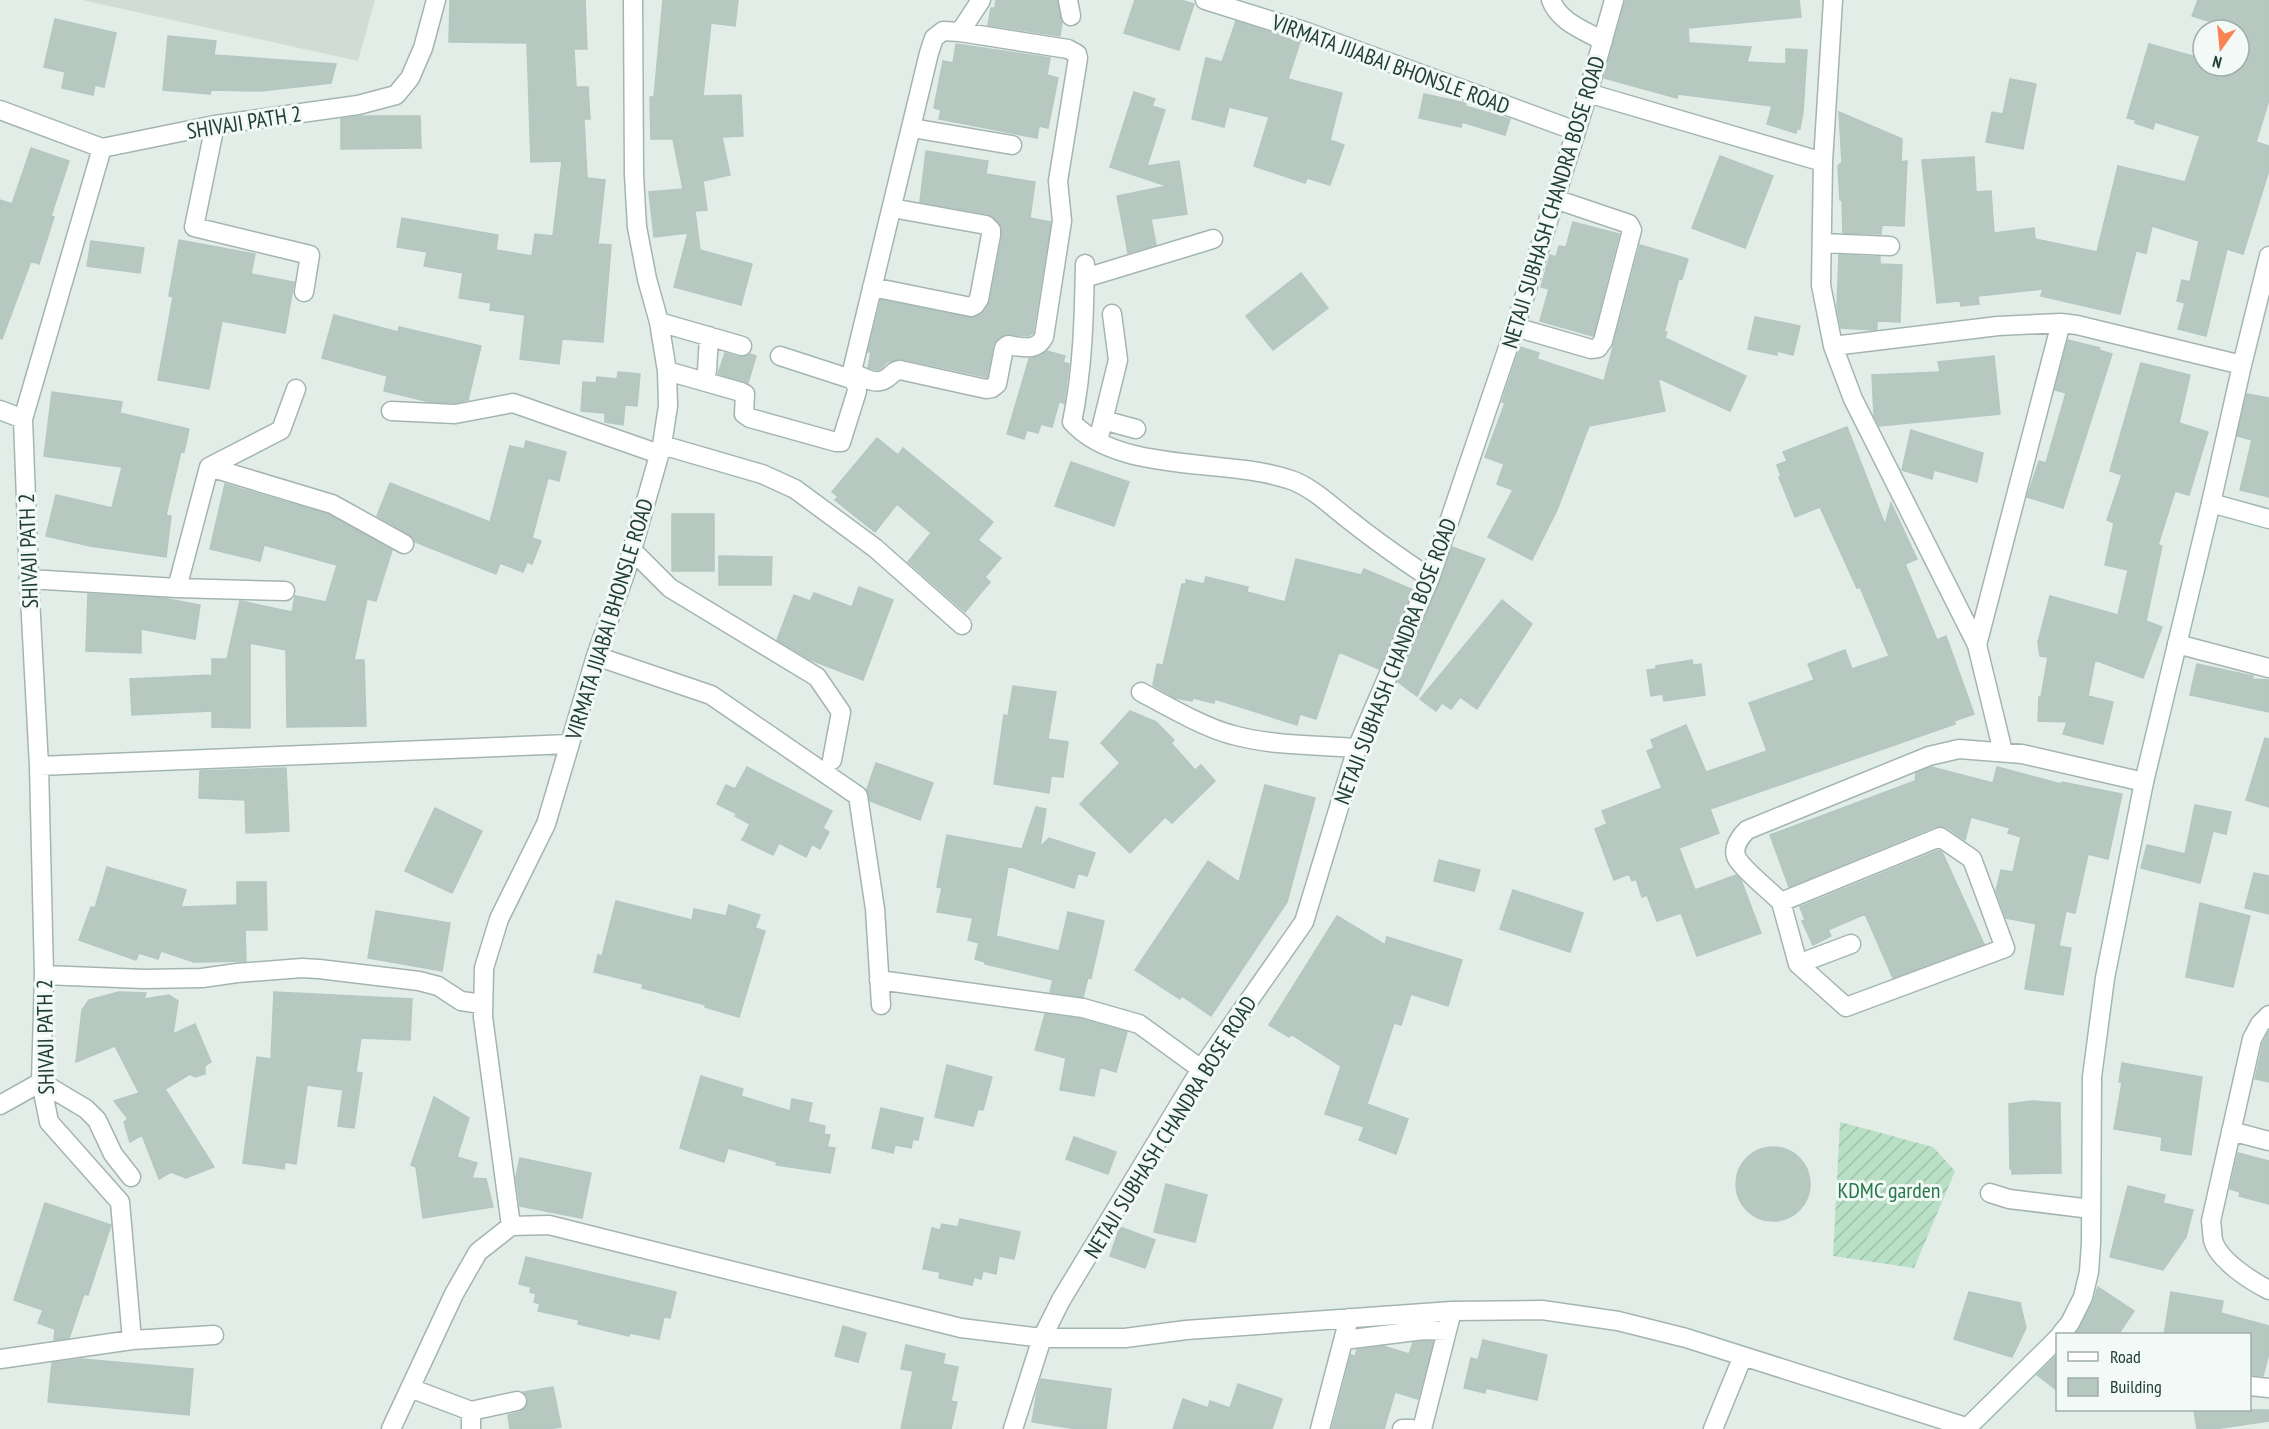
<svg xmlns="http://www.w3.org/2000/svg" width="2269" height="1429" font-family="'PT Sans Narrow',sans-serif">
<defs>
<pattern id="garden-furrows" width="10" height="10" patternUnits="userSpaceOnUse" patternTransform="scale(1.5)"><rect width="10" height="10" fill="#b9dfc5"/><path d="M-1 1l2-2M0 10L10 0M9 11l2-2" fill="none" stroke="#9fc0aa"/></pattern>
</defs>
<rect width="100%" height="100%" fill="#e2ede8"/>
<path fill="#d0ddd7" d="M82,0h293l-17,61z"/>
<path fill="url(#garden-furrows)" d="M1840,1122l93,25 22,24 -41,97 -81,-12z"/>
<path fill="#b7c8c1" stroke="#b4c7c0" stroke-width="1.5" d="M450,0h135l2,49h-13l2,38h12l2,32h-6l3,59 18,2 -7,64 13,1 -8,97 -41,-3 -3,25 -39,-5 5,-44 -35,-5 1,-7 -32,-5 4,-25 -39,-7 3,-14 -30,-5 5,-29 96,17 -2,15 36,6 3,-22 18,2 9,-75 -31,1 -4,-119 -78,-1z
M663,0h75l-3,26 -24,-3 -8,73 38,-1 2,41 -21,1 8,38 -27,6 4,29 -12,1 5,39 52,14 -11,41 -67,-18 14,-54 -34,4 -5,-45 34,-3 -10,-50h-22l-1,-42h4z
M996,0h61l5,23 -2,13 -72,-11 3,-17h4z
M1135,0h46l13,4 -15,46 -55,-17z
M1625,0h174l2,17 -113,11 1,15 62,4 -4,15 39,2v-15l21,1 -4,62 -3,17h-3l-1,4 -29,-9 5,-18 -94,-12 -1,4 -73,-20z
M2198,0h71v100l-13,42 13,4v24l-26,84 -16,-5 -21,87 -28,-7 7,-26 -8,-2 5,-21 8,2 9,-41 -47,-15 -6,27 -10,-2 -16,63 -79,-18 2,-7 -65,7 1,8 -18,2 -1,-5 -23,2 -15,-143 52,-3 2,35 15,-1 3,42 40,-5 1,11 62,13 21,-86 67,16 15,-46 -45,-14 -2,7 -18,-6 1,-3 -9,-2 22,-74 51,14 -3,8h42v-36l-47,-14z
M55,19l61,14 -12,54 -9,-2 -2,10 -31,-7 3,-16 -21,-5z
M1236,21l64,21 -12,37 54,14 -12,47 14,5 -14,40 -23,-7 -2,5 -51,-17 15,-49 -40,-10 -5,20 -32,-8 14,-61 16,4z
M168,36l48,5 -2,14 122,9 -5,19 -70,8 -50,-1 -1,4 -47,-4z
M956,44l94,14 -3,17 11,3 -10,50 -9,-2 -2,12 -98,-19 2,-9 -7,-2 9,-47 10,2z
M2010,79l26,5 -13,65 -37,-7 6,-30 11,2z
M1134,92l21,7 -3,7 13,4 -18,56 32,-5 8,53 -36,5 5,26 -28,8 -11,-57 50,-10 -57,-19z
M1424,94l42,9 -1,3 45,13 -5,16 -43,-13 -1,5 -42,-9z
M1839,112l63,27 -1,23 6,-1 -3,65 -22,-1 -1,9 -38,-1 -1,-33h-2l-2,-34 4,-4z
M361,116h59l1,32 -80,1v-30z
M31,148l38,13 -18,55 3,1 -15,47 -8,-3 -29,78 -2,-1v-138l12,4z
M926,151l62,10 -2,13 49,8 -5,36 21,4 -18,111 -5,3 -22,-2 -8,4 -5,8 -6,31 -85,-18 -15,3 -8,8 -11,-2 3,-16h-3l13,-52 89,18 11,-3 9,-14 12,-64 -3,-14 -11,-9 -68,-12z
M1720,156l53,20 -28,72 -53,-20z
M1573,222l46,12 -26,102 -53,-15 9,-32 -8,-2 9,-32 6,2 3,-11 7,1z
M179,240l76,14 -4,20 43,8 -9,51 -63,-12 -13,68 -51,-9 15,-83 -4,-1z
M91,241l53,7 -4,25 -53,-7z
M1640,245l48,14 -6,20 -3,-1 -15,54h3l-2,6 81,38 -16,35 -72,-33 7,33 -76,15 -32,84 -25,50 -44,-23 25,-47 -16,-6 7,-20 -19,-7 20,-54 -3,-1 18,-55 19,6 -2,6 67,22z
M1839,255l41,2v7l22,1 -2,57 -23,-1v8l-3,1 -33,-2 -4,-22z
M1301,273l27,35 -55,42 -27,-34z
M334,315l64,17 1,-5 82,19 -13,54 -14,3 -24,-1 -46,-11 3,-15 -65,-18z
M1755,317l45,9 -7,29 -16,-4v4l-29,-6z
M2068,340l32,8 -1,2 13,4 -49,154 -36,-11 12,-36 7,2 20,-70 -11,-3z
M1047,351l18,5 -2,6 6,2 -5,39 -5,-1 -7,25 -11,-3 -3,9 -11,-3 -3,9 -17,-5 22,-75 9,-2z
M725,353l14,4 11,-3 6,2 -8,27 -30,-9z
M1994,356l6,58 -121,12 -5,-11 -2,-40 68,-3 -2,-10z
M2141,363l49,12 -11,48 29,9 -19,63 -14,-4 -17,54 4,1 -16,75 16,6 -19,51 -48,-18 -7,36 25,6 -10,42 -40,-10 4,-12 -29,-1 1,-24h2l7,-40 -8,-1 -2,-14 12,-46 68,19 10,-45 -23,-5 9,-42 -7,-3 15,-45 -12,-4z
M618,372l22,2 -3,32 -12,-1 -2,20 -18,-3v-9l-24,-2 2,-29 13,1 1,-6 20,2z
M52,392l70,10 -2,11 69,16 -5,23 -3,-1 -15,64 5,1 -5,41 -76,-11 -44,-10 10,-41 56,13 10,-41 -78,-11z
M2247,394l22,4v99l-29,-7 12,-50 -15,-4z
M1847,427l38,98 6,-22 26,56 -12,5 32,76 9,-4 28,78 -20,7 1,3 -245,85 9,24 -40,15 16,42 41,-15 5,5 20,53 -64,23 -16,-43 -24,8 -10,-26 -5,2 -6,-18 -4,2 -3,-7 -15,6 -19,-51 12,-5 -5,-13 60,-23 -15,-37 7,-3 -3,-8 35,-15 20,47 61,-21 -18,-48 65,-23 -6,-16 37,-14 7,19 37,-13 -29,-69 -3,1 -37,-81 -25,10 -16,-40 2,-1 -4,-11 10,-4 -4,-9z
M1911,430l72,23 -6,29 -43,-12 -2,9 -30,-9z
M877,438l21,17 5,-7 90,74 -15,18 23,18 -16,19 5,5 -25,30 -57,-50 23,-29 -34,-29 -22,28 -40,-32 3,-3 -6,-5z
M526,441l40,11 -7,29 -11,-3 -16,60 9,3 -9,23 -5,-2 -4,10 -23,-9 -4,11 -81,-32 -6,-8 -32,-18 13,-33 100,39 20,-76 14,3z
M1071,462l58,20 -15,44 -59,-20z
M225,484l103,30 64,36 -16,51 -9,-2 -13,61h10l2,66 -79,1 -1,-77 -36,-7v85l-38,-1v-16l-80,4 -2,-36 82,-4v-16h15l13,-58 52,11 3,-16 31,6 11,-37 -73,-20 -4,16 -50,-12z
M672,514h42v57h-42z
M1452,547l33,12 -68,137 -19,-14 42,-100z
M719,556l53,1 -1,28h-52z
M1296,559l65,16 3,-6 49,21 -34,79 -40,-17 -23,67 -16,-5 -3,11 -82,-26 -1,4 -21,-5 -1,3 -17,-3 -22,-13 4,-21 6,1 19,-81h4v-4l18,4 2,-7 42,10 -1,5 38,10z
M859,587l34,13 -30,80 -52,-20 -34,-20 17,-45 16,6 4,-8 38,14z
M88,594l75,4 37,7 -5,34 -54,-10v24l-55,-2z
M1502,600l30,24 -55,85 -17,-12 -9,12 -9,-6 -6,8 -16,-12z
M1692,660l1,5 8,-1 4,31 -41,6 -1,-7 -12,2 -4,-26 9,-1v-3z
M2197,664l56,12 -1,3 17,1v32l-79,-17z
M1013,686l43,6 -8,47 20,3 -5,35 -12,-1 -2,17 -55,-9 10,-69 4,1z
M1130,711l26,11 18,18 -3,3 24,27 6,-5 14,16 -43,42 -7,-6 -35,36 -50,-49 40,-41 -19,-20z
M2265,738l4,1v68l-23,-7z
M876,763l57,20 -13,37 -50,-19 -3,-12z
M747,767l85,44 -9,17 6,4 -9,17 -8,-5 -6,13 -27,-14 -6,12 -31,-15 8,-16 -15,-8 2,-2 -20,-10 9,-19 9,4z
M1931,767l62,16 4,-16 64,17 1,-2 60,12 -14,65 -20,-5 -13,59 -9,-2 -7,35 12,2 -8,47 -38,-6 11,-65 -30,-6 -10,-27 5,-21 12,2 8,-35 -13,-4 2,-5 -39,-11 -6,23 -19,-13 -10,-1 -147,61 -19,-52 145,-54 1,-8z
M286,768l3,63 -43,2 -1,-33 -46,-2 1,-27z
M1265,785l50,13 -28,104 -76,114 -29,-20 -2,3 -45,-29 73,-109 31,21z
M2195,805l36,7 -5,22 -13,-3 -13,52 -59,-15 6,-23 38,9z
M1036,807l10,2 -6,38 9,-9 46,15 -8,23 -9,-3 -4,15 -66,-22 -12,70 63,15 9,-39 36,9 -13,57 -3,-1 -5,20 -33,-5 3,-12 -68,-16v-2l-10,-3 4,-16 -11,-3 5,-22 -36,-6 5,-24 -5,-1 10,-52 75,14z
M435,808l47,23 -30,62 -47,-22z
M1939,850l3,2 42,92 -91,34 -28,-64 -37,16 3,6 -18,9 -11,-24 3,-1 -5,-13z
M1439,860l41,10 -6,21 -40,-10z
M107,867l79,23 -5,17 56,-2v-23h29l1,48h-22l1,31 -52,1 -33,-11 -3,8 -19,-6 -3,7 -57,-20 12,-33 4,1z
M2254,873l15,3v38l-24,-6z
M1513,890l70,23 -13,39 -70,-23z
M616,901l76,19 2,-11 32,7 3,-11 31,10 -5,13 10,3 -26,86 -34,-10 1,-2 -64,-17 1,-4 -49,-12 4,-17 4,1z
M2200,903l50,13 -17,71 -47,-10z
M376,911l74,12 -8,48 -74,-13z
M1337,916l48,29 2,-8 75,23 -14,46 -37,-12 -10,31 -7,-2 -27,81 41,15 -12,35 -37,-14 5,-13 -39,-13 16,-48 -50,-32 -2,3 -20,-12z
M119,992l27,1 -2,6 25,-4 9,6 -5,33 22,-10 16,38 -6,4v8l-10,3 -5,-3 -25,15 49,78 -28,11 -15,-6 -12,7 -17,-44 -12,7 -6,-20 4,-3 -14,-18 25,-8 -24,-47 -39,16 6,-52 7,-10z
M274,992l138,7 -2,41 -49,-2 -5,34 6,1 -8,55 -16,-2 5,-36 -36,-5 -11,79 -11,-2 -1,7 -41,-6 14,-106 14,2z
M1045,1014l36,5 46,13 -11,40 -16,-5 -6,29 -34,-6 6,-32 -31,-8z
M2269,1031v51l-14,-3 8,-36z
M2122,1063l80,14 -11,78 -30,-5 1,-13 -48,-8 8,-46 -3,-1z
M947,1065l45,12 -9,33 -5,-1 -5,17 -38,-9z
M701,1076l42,13 -2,7 49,15 2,-12 20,4 -4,19 17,4 -1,8 6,1 -3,12 8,1 -5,25 -54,-8 1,-3 -49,-14 -4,14 -44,-14z
M434,1097l35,21 -12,39 20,6 -5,15 14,1 7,28 -70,11 -7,-51 -5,-2z
M2032,1101l28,2 1,70 -49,1v-5h-2l-1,-65z
M881,1108l42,10 -5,22 -5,-1 -2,9 -16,-3 -2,8 -21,-5z
M1074,1137l42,15 -8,22 -42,-15z
M1736 1184a37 37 0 1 1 74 0a37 37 0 1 1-74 0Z
M2238,1153l31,8v43l-30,-8 1,-4 -10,-3z
M520,1158l71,15 -9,45 -62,-12 -4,-29z
M1166,1184l41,11 -12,47 -41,-10z
M2128,1186l37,9 -2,8 30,7 -7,27 -23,33 -53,-13z
M45,1203l66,22 -23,70 -4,-1 -15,44 -15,2 1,-11 -17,-6 5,-13 -29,-10z
M960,1219l60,13 -6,27 -15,-3 -3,18 -13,-3 -2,8 -7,-2 -2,8 -33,-7 1,-6 -17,-3 9,-41 8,2 2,-6 16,3z
M1120,1227l35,13 -10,28 -35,-12z
M526,1257l150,35 -6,26 -6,-1 -5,22 -29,-6 -1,3 -51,-12 1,-4 -41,-9 2,-7 -6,-2 2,-8 -6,-2 1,-5 -12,-3z
M2098,1287l36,24 -16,24h-43l18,-33z
M1969,1292l51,11 6,25 -14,29 -58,-18z
M2171,1292l52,9 -2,12 48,13v27l-6,23 -13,-1v-40h-86z
M843,1326l23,7 -8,29 -23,-6z
M1483,1340l64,15 -10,45 -51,-12 -1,5 -21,-5 7,-30 7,2z
M1424,1341l9,1 -15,57 -23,-7 -11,37h-52l19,-74 4,1 2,-6 26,-4 26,8 4,-11z
M906,1345l39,9 -2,10 15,3 -7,34 6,1 -6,27h-50l12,-58 -12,-2z
M2058,1354v37l-21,-16z
M81,1359l112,10 -4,46 -141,-13 4,-39z
M1041,1379l70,10 -5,40h-29l-45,-7 5,-30z
M1238,1384l44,15 -10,30h-99l10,-30 25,9 2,-7 20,7z
M553,1387l8,40 -13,2h-38l-2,-14 12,-3 7,-7 1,-7 -5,-6z
M2194,1410h75v11l-55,8h-17z"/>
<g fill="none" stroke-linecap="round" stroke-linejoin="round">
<defs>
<path id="street" d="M1068,0l3,16
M1205,0l99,31 272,100
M1551,0c8,22 33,30 52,41
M1833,0l-10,162 -2,123 12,61
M960,32l108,17 9,5 1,4 -20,123 4,40 -18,116c-8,15 -21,10 -36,8l-4,3 -7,36 -5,4 -6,1 -86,-19c-7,1 -7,4 -13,8 -10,8 -24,0 -33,-5l-1,-6 76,-314 5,-15 9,-7 17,1 21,-32
M1588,93l235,69
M0,110l102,38
M215,125l-21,102 116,28 -6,37
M912,128l100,17
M1822,243l68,3
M1085,264c-1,53 -2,105 -13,158 47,52 153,36 216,57 24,7 45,29 64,43 25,20 51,38 78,56
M1085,278l128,-39
M872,287l99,20 4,-2 4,-6 12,-64v-5l-5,-5 -94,-17
M659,322l83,24
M1515,327l76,22 7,-1 5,-7 29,-111 -3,-6 -74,-25
M667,371l74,21 4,2 -1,20 6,4 86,24h5l16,-51 -1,-7 -5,-5 -71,-23
M707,371l2,-35
M0,410l23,9
M391,411l64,3 58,-11 146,51
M1103,420l33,9
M1098,441l20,-81 -6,-46
M662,445l100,29 33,15 80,59 87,77
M209,467l123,37 72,40
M2211,503l31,-138 27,-109
M632,550l38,38 147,89 24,35 -9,48
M29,579l148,9 108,3
M177,588l32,-121 72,-37 15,-41
M2177,644l92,24
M1977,645l84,-322
M596,656l115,39 147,101 17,113 6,96
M1141,692c26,14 64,36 92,43 40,11 84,10 124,13
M2003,752l-26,-107 -124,-246 -20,-53 165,-20 63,-3 16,2 165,40
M39,766l530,-22
M1940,837l32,22 33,89 -159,59 -48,-43 -17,-62z
M1781,902c-11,-11 -35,-30 -43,-42 -7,-10 1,-22 9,-30l182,-74 30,-7 63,5 122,28
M1798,964l53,-20
M44,975l100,4 58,-1 35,-5 65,-5 17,1 100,12 19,5 23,15 21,3
M879,980l204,28 56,16 62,45
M2269,1015l-9,9 -8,15 -41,182c1,6 1,13 2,19 5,20 38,41 56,50
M41,1082l45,27 11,11 16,34 18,23
M0,1105l41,-23
M2231,1131l38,10
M1990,1193l19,6 82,10
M511,1226l-28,-209 1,-49 15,-49 47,-95 50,-168 30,-85 36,-126 6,-39 -1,-35 -8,-49 -12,-43 -10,-52 -3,-52 -1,-175
M132,1340l-12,-138 -71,-80 -8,-40 3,-107 -5,-209 -10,-187 -6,-160 79,-271 113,-23 143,-20 38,-10 14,-17 13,-30 13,-48
M1344,1340l80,-10 23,1
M0,1359l132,-19 82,-5
M2250,1386l19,2
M410,1388l61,23v18
M471,1411l46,-10
M391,1429l63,-135 24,-42 33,-26 38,-1 412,103 81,10h83l61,-8 266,-19 90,-1 76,11 68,17 280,89
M1013,1429l29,-91 19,-38 140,-231 103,-147 53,-174 73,-170 85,-251 73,-234 26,-93
M1320,1429l29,-111
M1402,1429h10
M1422,1429l30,-118
M1713,1429l30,-73"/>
<path id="secondary" d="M2061,1334l9,-11 13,-26 6,-25 2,-29 1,-166 13,-99 39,-196 67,-279 58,16
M1966,1429l92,-91"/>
</defs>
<use href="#street" stroke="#a4b5b0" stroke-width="21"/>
<use href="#secondary" stroke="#9fb9b1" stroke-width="21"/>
<use href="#street" stroke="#fff" stroke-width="18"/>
<use href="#secondary" stroke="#fff" stroke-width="18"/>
</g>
<g text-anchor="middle" stroke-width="6" stroke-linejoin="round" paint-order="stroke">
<g font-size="22" fill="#213f38" stroke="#f2f9f6">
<text transform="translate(1391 64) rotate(20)" y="8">VIRMATA JIJABAI BHONSLE ROAD</text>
<text transform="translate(244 122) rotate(-9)" y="8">SHIVAJI PATH 2</text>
<text transform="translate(1553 202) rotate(-73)" y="8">NETAJI SUBHASH CHANDRA BOSE ROAD</text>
<text transform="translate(28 551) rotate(-92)" y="8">SHIVAJI PATH 2</text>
<text transform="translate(609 619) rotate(-73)" y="8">VIRMATA JIJABAI BHONSLE ROAD</text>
<text transform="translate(1395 661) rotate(-69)" y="8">NETAJI SUBHASH CHANDRA BOSE ROAD</text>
<text transform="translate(45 1037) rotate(-91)" y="8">SHIVAJI PATH 2</text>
<text transform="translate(1170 1127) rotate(-58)" y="8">NETAJI SUBHASH CHANDRA BOSE ROAD</text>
</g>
<g font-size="22" fill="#28784a" stroke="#f2f9f6">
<text x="1889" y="1198">KDMC garden</text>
</g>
</g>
<rect x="2056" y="1333" width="195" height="78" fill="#f2f9f6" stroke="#9eafaa" stroke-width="1.5"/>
<rect x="2068" y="1352" width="30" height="9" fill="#ffffff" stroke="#9eafaa" stroke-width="1.5"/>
<text x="2110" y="1363" font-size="18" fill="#213f38">Road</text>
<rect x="2068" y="1378" width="30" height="18" fill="#b7c8c1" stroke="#9eafaa" stroke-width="1.5"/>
<text x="2110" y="1393" font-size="18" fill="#213f38">Building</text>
<g transform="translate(2221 48) rotate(195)"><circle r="28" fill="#f2f9f6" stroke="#9eafaa" stroke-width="1.5"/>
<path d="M0-4.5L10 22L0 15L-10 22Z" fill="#fa8353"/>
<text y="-9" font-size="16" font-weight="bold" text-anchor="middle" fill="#213f38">N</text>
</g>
</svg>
